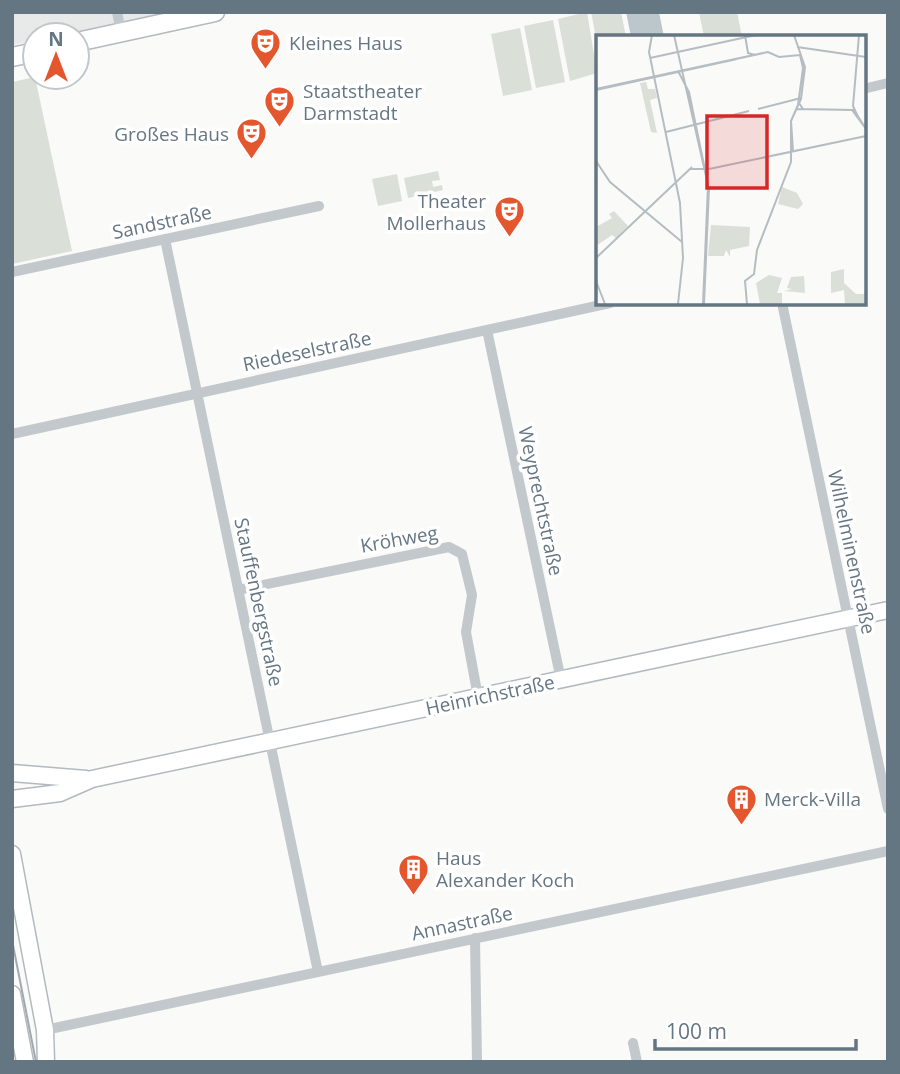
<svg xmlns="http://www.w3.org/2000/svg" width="900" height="1074" font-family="'Open Sans',sans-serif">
<rect width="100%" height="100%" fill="#fafaf8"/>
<path fill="#e8e9e9" d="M12,12h162l-110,23h-29v6l-23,4z"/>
<path fill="#dadfd7" d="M587,12l10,61 -27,8 -12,-62z
M591,12h30l5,25h-29v6z
M699,12h38l5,25h-38z
M553,20l12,62 -29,6 -12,-62z
M520,28l12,62 -29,6 -12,-62z
M35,77l37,174 -60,13v-182z
M438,171l2,9 -8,1 1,6 9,-2 1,5 -35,8 -4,-20z
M397,174l5,27 -24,5 -6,-27z"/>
<path fill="#bbc7cb" d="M626,12h33l5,25h-33z"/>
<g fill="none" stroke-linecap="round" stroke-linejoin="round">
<defs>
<path id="secondary" d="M12,773l74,6
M12,799l48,-6 32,-14 796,-169
M12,854l33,176 1,32
M12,994l13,68"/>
<path id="primary" d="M77,42l138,-30
M12,57l23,-5"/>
</defs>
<use href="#secondary" stroke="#b3babf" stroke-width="19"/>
<use href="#primary" stroke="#b5babe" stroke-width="21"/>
<path stroke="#c3c8cc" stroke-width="10" d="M117,12l4,20
M863,89l25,-6
M165,239l153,733
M12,272l307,-66
M782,303l106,506
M487,330l74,350
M12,434l598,-131
M238,590l211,-43 13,7 10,41 -6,37 12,65
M475,938l2,124
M45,1030l843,-179
M633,1043l4,19"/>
<use href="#secondary" stroke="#fff" stroke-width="16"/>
<use href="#primary" stroke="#fff" stroke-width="18"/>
<path stroke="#a2aab0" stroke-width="2" d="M12,940l24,122"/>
</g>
<defs>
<symbol id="theatre-pin" viewBox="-11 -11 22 30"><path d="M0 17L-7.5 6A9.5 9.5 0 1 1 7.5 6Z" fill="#e4572e" stroke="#fff"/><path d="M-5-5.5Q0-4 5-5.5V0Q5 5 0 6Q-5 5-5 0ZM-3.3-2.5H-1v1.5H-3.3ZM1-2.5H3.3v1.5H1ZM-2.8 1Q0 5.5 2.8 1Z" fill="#fff"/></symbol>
<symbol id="building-pin" viewBox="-11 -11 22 30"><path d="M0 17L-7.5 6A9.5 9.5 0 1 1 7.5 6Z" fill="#e4572e" stroke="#fff"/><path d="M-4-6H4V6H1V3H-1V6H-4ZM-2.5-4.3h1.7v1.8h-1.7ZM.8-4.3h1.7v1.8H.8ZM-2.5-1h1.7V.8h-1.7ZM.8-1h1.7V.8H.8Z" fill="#fff"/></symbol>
</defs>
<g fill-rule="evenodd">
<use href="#theatre-pin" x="248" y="26" width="35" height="47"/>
<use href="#theatre-pin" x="262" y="84" width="35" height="47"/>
<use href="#theatre-pin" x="234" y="116" width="35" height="47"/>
<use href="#theatre-pin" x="492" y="194" width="35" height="47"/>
<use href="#building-pin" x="724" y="782" width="35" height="47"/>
<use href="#building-pin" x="396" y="852" width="35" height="47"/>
</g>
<g text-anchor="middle" stroke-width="7" stroke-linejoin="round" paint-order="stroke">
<g font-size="19" fill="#657683" stroke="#fff" text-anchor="start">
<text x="289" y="50">Kleines Haus</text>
<text x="303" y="98">Staatstheater<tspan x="303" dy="22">Darmstadt</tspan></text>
<text x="229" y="141" text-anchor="end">Großes Haus</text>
<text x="486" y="208" text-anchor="end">Theater<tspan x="486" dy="22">Mollerhaus</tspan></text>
<text x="764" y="806">Merck-Villa</text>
<text x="436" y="865">Haus<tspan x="436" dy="22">Alexander Koch</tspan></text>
</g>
<g font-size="19" fill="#657683" stroke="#fff">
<text transform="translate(162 222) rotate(-12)" y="7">Sandstraße</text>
<text transform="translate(307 351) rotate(-12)" y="7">Riedeselstraße</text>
<text transform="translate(541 501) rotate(78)" y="7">Weyprechtstraße</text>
<text transform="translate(399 539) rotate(-10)" y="7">Kröhweg</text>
<text transform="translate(852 552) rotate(78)" y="7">Wilhelminenstraße</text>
<text transform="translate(259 602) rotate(78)" y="7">Stauffenbergstraße</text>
<text transform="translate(490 695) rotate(-12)" y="7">Heinrichstraße</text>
<text transform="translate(462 923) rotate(-12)" y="7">Annastraße</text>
</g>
</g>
<g transform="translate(596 35)">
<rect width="270" height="270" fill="#fafaf8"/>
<path d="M50,47l2,7h7l2,9 -7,2 7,33 -6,-1 -11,-49zM186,152l15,6 6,11 -5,5 -20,-5zM18,176l14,15 -12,12 -4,-3 -16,11v-19l16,-9 -3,-4zM115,190l39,2 -1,19 -19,4v7l-4,-7 -2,6h-16zM248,234v14l12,11h9v10h-20l-1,-14 -13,3v-21zM173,240l13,3 -5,15h5v11h-22l-4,-21zM208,241l1,17 -21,-2 8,-2 -5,-1 4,-11z" fill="#dadfd7"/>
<path fill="none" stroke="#b5bdc2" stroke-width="2" d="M56,0l-3,17 31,151 3,55 -5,46M78,0l34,150 -5,119M149,0l3,18 7,2M263,0l-6,71 6,13M201,12l69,10M54,23l106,-23M82,36l11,21 20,97 -5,115M0,54l172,-37 11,5 21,-2 3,13 -5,37 -7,16v41l-34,88 -3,24 -9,7 2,23M0,55l141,-31M203,68l4,6 49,1 14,19M162,74l43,-11M201,74l57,1 12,19M70,97l83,-21M197,116l-2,-30 10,-22 4,-32 -11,-32M0,126l14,21 72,60M94,134h19l157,-33M0,223l96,-91M0,246l9,23"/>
<path fill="#d62828" fill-opacity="0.15" stroke="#d62828" stroke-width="3.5" d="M111,81h60v72h-60z"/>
<rect width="270" height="270" fill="none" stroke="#657683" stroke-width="3.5"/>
</g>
<rect width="900" height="1074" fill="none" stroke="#657683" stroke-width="28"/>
<g transform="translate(56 56)"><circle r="33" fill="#ffffff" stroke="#c1c8cd" stroke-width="2"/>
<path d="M0-5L12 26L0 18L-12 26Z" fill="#e4572e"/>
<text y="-10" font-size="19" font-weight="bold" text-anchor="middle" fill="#657683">N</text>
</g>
<path d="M655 1039v10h201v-10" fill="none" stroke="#657683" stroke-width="3.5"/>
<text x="666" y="1039" font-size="21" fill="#657683" stroke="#ffffff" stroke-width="5" paint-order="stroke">100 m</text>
</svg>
